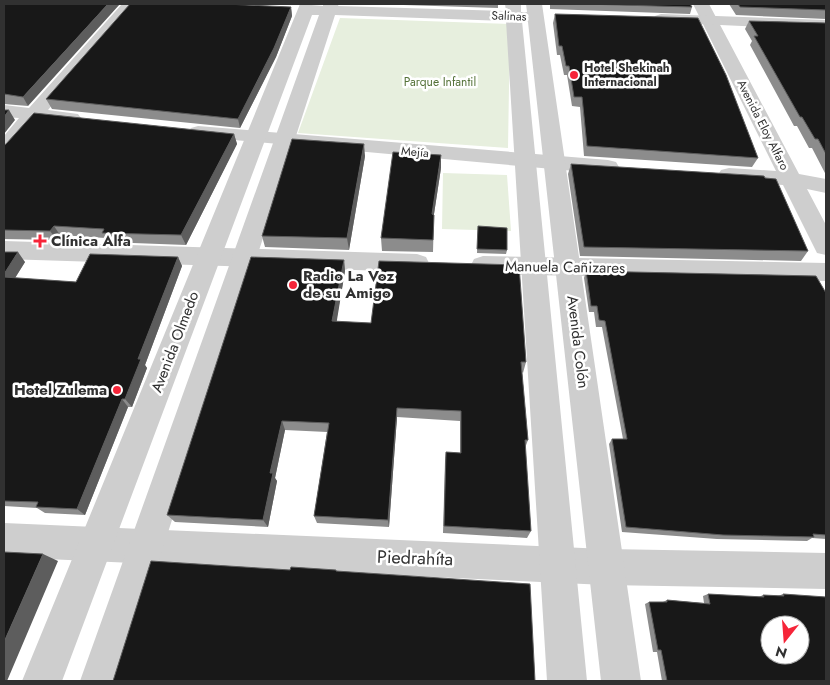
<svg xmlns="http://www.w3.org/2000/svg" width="830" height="685" font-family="Jost,sans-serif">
<rect width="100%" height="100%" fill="#fff"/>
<path fill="#e7efde" d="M340,18l170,6 -2,124 -210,-15z
M443,173l64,2 4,56 -69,-2z"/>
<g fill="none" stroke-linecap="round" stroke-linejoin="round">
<path fill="#cecece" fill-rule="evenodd" d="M122,4h16l-90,106 30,4 3,4 -3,4 -7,2 -32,-4 -28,32 -7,2v-18l15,-18 -15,-1v-12l25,3z
M693,4h16l90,170 27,5v14l-19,-4 19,36v30l-9,-2 -34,-68 -54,-3 -8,-2 -3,-5 3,-5 8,-2 47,3z
M198,126l410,34 8,2 3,5 -3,5 -8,2 -417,-38 -3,-4 3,-4z
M4,241l413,13 9,3 3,6 -3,6 -9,3 -413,-13z
M483,256l343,7v18l-343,-7 -9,-3 -3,-6 3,-6z
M4,523l602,26 220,4v36l-220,-4 -602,-28z"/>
<path fill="#cecece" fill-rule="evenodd" d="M300,4l23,2v-2h16l-1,2 168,5 -1,-7h16v8h6l-1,-8h16l99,677h-40l-73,-659 -6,-1 65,660h-40l-41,-660 -171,-6 -215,666h-40l239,-666h-7l-250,666h-40z
M661,14l165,6v10l-171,-8 -2,-3 2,-3z"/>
</g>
<path fill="#8c8c8c" d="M4,4l24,102 -24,-2z
M372,4h126v4z
M550,4h140l2,3 -2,7 -140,-5z
M729,4h97v15l-90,-4z
M291,7l1,9 -16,41 -36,71 -188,-19 -6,-10z
M555,14l203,144 -6,9 -168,-11 -4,-49 -8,-1 -5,-31h-3l-4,-20h-3l-4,-32z
M749,21l77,2v152l-14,-27h-3l-12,-22h-3l-44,-81 2,-4 -7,-12z
M234,134l3,10 -51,101 -79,-3 -2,-4 -45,-3 -3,5 -53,-1v-94z
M365,156l-16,94 -84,-3 -3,-11z
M571,164l194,14 43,73 -7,10 -221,-5 -12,-82z
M441,168l-7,46 -1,38 -51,-1 -1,-13z
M478,230l29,20 -1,4 -29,-1z
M4,252l21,10 -10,16 61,4 102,-25 4,9 -37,99 2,3 -15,39h-4l-43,108 -40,-2 -8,-5 -33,-2z
M344,260l1,11 -9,51 190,40 -3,11 -1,-1 6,68 -3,8 6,83 -4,7 -84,-5 2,-72 1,-9 14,1v-32l-63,-4 -8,110 -72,-4 -3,-7 13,-84 -42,-2 -10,48 2,3 -9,46 -93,-5 -8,-7z
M586,271l240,22v246l-14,-1 -5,3 -90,-2 -95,-7 -13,-88 3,-5h11l-21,-112h-6l-2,-15h-5l-5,-34z
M708,594l51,3 4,-2 15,1 5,-2 43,87h-164l-5,-29h-4l-8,-48 4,-2h14l4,-2 37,3 -1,-7z"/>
<path fill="#5d5d5d" d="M108,4h12l-92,102 -5,-9z
M291,7l1,9 -16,41 -36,71 -2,-9z
M9,110l6,10 -11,14v-17z
M234,134l3,10 -51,101 -5,-10z
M364,144l1,12 -16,94 -2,-12z
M441,155v13l-9,59v-13z
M54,226l6,9 -3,5 -7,-9z
M18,252l7,10 -15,24 -6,-7v-5z
M178,257l4,9 -37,99 2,3 -15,39 -7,-8 13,-40z
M344,260l1,11 -10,61 -3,-11z
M122,399l6,8 -43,108 -8,-6z
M397,408v9l-8,110 -1,-7z
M282,421l3,9 -10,48 2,3 -9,46 -5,-7 7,-47z
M43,554l15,7 -51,120h-3v-39z"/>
<path fill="#181818" stroke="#5d5d5d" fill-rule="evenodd" d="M4,4h104l-85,93 -19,-3z
M130,4h95l66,3 -17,41 -36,71 -192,-20z
M583,4h107l2,3z
M738,4h88v6l-86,-3z
M555,14l143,4 28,57 32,83 -171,-12 -5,-49h-8l-5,-31h-3l-4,-20h-3z
M749,21l77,2v131l-8,-15h-3l-13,-22h-2l-46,-81h4z
M4,110h5l-5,7z
M34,113l200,21 -53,101 -79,-2 2,-4 -50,-3 -4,5 -46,-1v-85l2,-1z
M292,139l72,5 -17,94 -85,-2z
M393,152l48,3 -9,59 2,1 -1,25 -52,-2z
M571,164l193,12 1,2 11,1 32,72 -224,-4z
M478,226l29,2v22l-30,-1z
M4,252h14l-14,22z
M90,254l88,3 -40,102h3l-16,40h-3l-45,110 -41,-2 2,-5 -34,-1v-224l72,5z
M251,257l93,3 -12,61 39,2 8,-62 140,4 7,97h-5l7,78h-3l6,91 -87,-5 2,-74 15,1v-42l-64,-3 -9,112 -74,-4 15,-93 -47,-2 -12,52h3l-10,47 -96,-5z
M586,271l230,5 10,17v242l-13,-1 1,3 -91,-2 -97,-8 -14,-88h15l-22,-118 -6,-1 -2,-14h-6z
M4,552l39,2 -39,88z
M151,561l139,9 1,-3 45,3v1l194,13 5,97h-422z
M708,594l56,3 -1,-2 21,1 -1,-2 43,3v84h-159l-6,-31h-3l-9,-48h18v-2l43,4zM770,625h30v30h-30z"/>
<g fill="#f62539" stroke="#fff" stroke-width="2">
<circle cx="574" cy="75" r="5"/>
<path d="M37.5 233.5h5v5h5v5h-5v5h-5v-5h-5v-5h5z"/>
<circle cx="293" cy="285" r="5"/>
<circle cx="117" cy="390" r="5"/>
</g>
<g text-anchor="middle" stroke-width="5" stroke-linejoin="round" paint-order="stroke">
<g font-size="12" fill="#313131" stroke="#fff">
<text transform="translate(509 16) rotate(2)" y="4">Salinas</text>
<text transform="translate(763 125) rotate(63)" y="4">Avenida Eloy Alfaro</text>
<text transform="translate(415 152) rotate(5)" y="4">Mejía</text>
</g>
<g font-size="12" font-weight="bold" fill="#313131" stroke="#fff" text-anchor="start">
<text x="584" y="72">Hotel Shekinah<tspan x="584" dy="14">Internacional</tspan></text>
</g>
<g font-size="12" fill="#557239" stroke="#fff">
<text x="440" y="86">Parque Infantil</text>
</g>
<g font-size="15" font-weight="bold" fill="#313131" stroke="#fff" text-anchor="start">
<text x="51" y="246">Clínica Alfa</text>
<text x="303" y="281">Radio La Voz<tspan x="303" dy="17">de su Amigo</tspan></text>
<text x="107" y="395" text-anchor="end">Hotel Zulema</text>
</g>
<g font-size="15" fill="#313131" stroke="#fff">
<text transform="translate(565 267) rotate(1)" y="5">Manuela Cañizares</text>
<text transform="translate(175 342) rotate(-69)" y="5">Avenida Olmedo</text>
<text transform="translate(578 342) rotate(83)" y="5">Avenida Colón</text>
</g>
<g font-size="18" fill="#313131" stroke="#fff">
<text transform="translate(415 558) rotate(2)" y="6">Piedrahíta</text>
</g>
</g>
<rect width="830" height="685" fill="none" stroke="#313131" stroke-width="10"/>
<g transform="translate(785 640) rotate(197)"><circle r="24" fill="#ffffff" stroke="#adadad"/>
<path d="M0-4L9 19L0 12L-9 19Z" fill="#f62539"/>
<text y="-8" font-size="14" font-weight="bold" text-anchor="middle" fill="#313131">N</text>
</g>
</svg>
